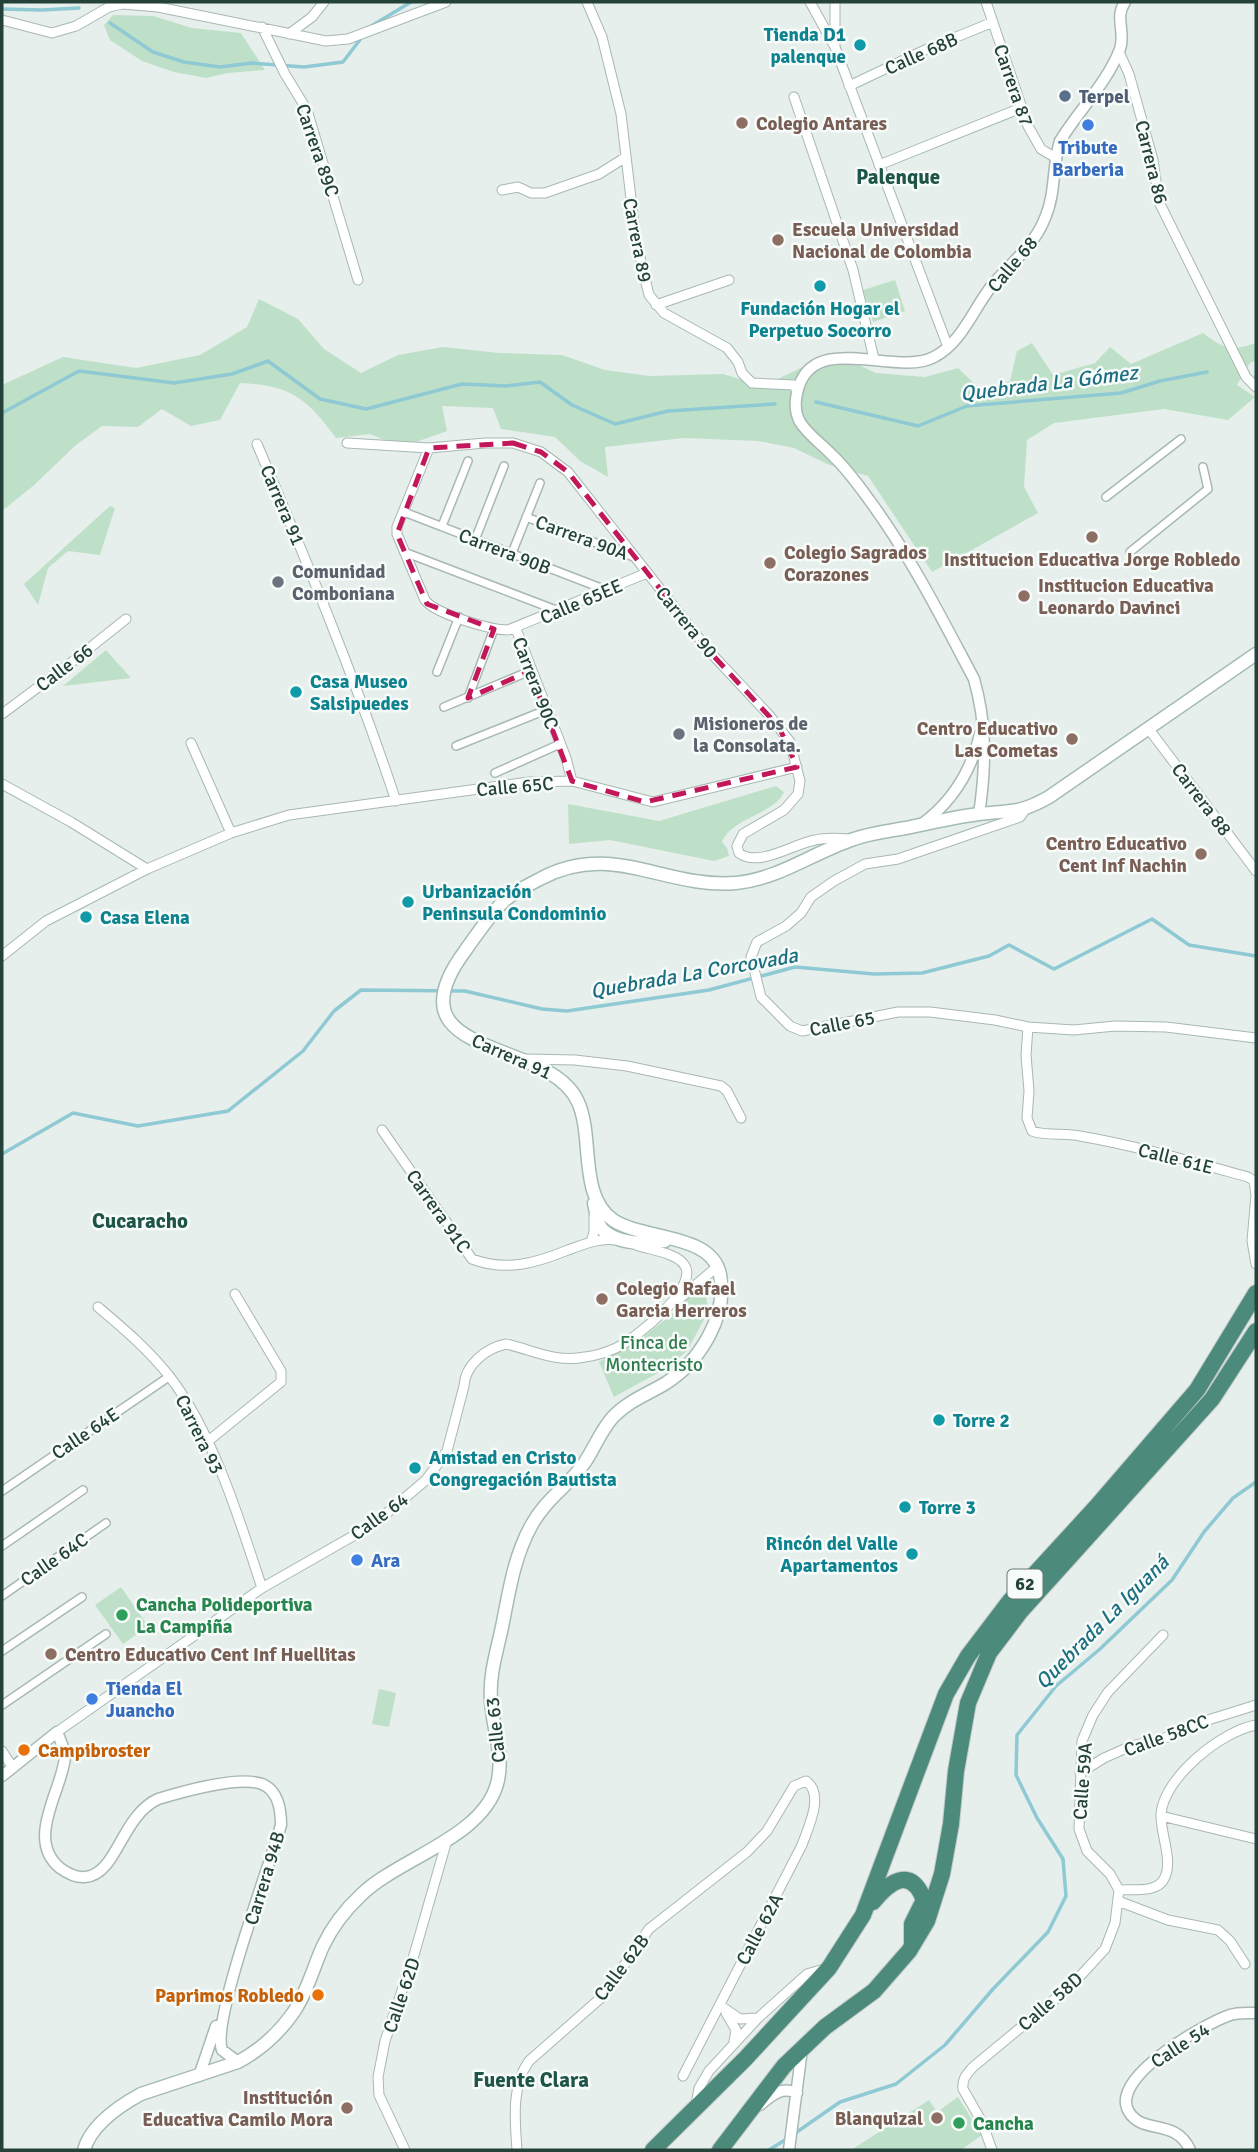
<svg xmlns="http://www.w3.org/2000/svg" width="1258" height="2152" font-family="Signika,sans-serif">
<rect width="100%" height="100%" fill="#e6efeb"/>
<path fill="#bfe0c8" d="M113,15l40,1 39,12 49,5 24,37 -37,3 -22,5 -32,-6 -32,-11 -32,-21 -6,-15z
M895,280l10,31 -32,11 -10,-32z
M259,299l39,20 26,30 37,24 37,-18 45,-8 56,6 63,2 43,15 45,6 73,-2 40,12 69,-33 44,20 49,4 33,-9 24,23 28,-10 7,-30 15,-8 21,32 42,-12 15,-16 21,17 72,-31c20,15 27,19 53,10v17l-6,3 -13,22 18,12 -27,23 -64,-11 -110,14 -27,17 -3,47 14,26 -106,59 -64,-96 -41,-12 -33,-16 -36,-7 -74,-3 -79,9 3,30 -28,-16 -25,-24 -54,-8 -8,-21 -51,-2 5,25 -45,16 -32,-13 -34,4c-29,-40 -46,-53 -96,-55l-20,37 -29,6 -29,-17 -24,18 -36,-1 -26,19 -43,41 -31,25v-126l61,-28 73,11 64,-13 47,-28z
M110,506l5,2 -15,47 -32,-4 -20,17 -10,37 -14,-21z
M106,650l25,28 -68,8z
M776,786l8,6c-9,22 -53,26 -62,50l5,6 2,8 -15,5 -104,-21 -41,4 -1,-40 91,17z
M705,1282l3,30 -21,39 -22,18 -51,28 -15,-35 39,-21 32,-25z
M121,1587l27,39 -25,18 -28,-39z
M379,1689l17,4 -7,34 -17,-3z
M958,2097l24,38 -21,15h-110l78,-50 8,12z"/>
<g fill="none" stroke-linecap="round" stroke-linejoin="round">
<path stroke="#8ec9d4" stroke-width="3.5" d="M2,9l40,1 37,-2
M110,23l43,29 31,10 36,5 32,-4 52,4 39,-5 19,-25
M368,28l43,-26
M816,402l102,24 49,-20 154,-13 39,-12 47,-9
M2,413l77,-42 95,12 58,-9 36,-13 52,38 46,10 96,-25 44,2 34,-4 32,23 43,19 53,-13 107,-7
M2,1154l71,-41 65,13 90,-15 75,-60 31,-40 27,-21 104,1 77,18 25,2 142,-21 86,-23 79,7 48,-1 67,-17 20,-11 45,24 98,-50 37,26 67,11
M794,2134l46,-32 56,-18 49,-39 48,-56 55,-57 18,-36 -3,-37 -26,-41 -21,-43 1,-40 39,-49 44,-37 72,-69 32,-48 29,-34 23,-16
M769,2150l19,-12"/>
<defs>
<path id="pedestrian" d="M1106,497l75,-58
M404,512l202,78
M526,517l108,40
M442,526l26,-65
M475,540l29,-74
M404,552l152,58
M1130,552l78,-63 -5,-22
M512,553l28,-70
M437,672l22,-55
M468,698l26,-69
M444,707l86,-36
M456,746l90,-36
M495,773l65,-29
M2,1491l168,-115
M2,1546l81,-56
M2,1596l104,-73
M2,1651l80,-54
M2,1705l104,-71"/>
<path id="minor" d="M587,2l15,35 19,77 15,127 13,54 15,18 63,35 11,14 4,11 10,10 42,2 3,7
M810,2l25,45 113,300
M835,2v43
M986,2l42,124 13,23 15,9
M2,20l50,13 24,-7 33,-19 13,-3 36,3 168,34 22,-2 98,-37
M262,27l23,47 22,36 51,170
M289,34l23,-17 12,-15
M1119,52l10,22 24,86 6,42 87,175 10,10
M849,86l78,-37 66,-27
M794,97l59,173 21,89
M879,165l142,-57
M502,190l16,-3 13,6h14l54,-19 27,-17
M656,305l73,-25
M347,443l82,5 56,-5h28l28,9 27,20 141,179 60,64 21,27 10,39 -2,13 -14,16 -41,24 -6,12 2,7c19,15 54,-9 76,-13 11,-3 23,-2 34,-1
M257,444c50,118 99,236 139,357
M429,448l-32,79v7l28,66c10,14 66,30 83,30l139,-57
M516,629l50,129 6,23
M2,714l70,-52 54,-43
M1148,728l108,143
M191,743l40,90
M2,784l69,38 76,47
M1025,810l-5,7 -122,42 -33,5 -31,17 -23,16 -10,16 -15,13 -29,16 -6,15 10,40 29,29 12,5 96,-19h32l65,8 33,7 46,3 41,-4 51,1 90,11
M2,956l44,-35 101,-52 84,-36 58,-18 240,-33 43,-1 81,21 144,-35
M1028,1027l-2,28 3,36 -2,27 5,13c12,5 34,2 48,5 57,10 113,26 168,41l6,4 2,14 -4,46 4,23
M526,1059l49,1 52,6 94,20 6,5 14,27
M382,1130l90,129c34,13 64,4 96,-9 16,-6 31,-12 48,-10
M591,1242l3,-10v-16
M679,1299l39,-33
M98,1307c26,22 51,43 72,70 43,56 70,144 92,211
M207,1442l74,-60v-11l-46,-77
M57,1732l205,-144 112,-64 52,-44 21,-29 17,-65c1,-21 22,-38 42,-42 27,6 50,19 79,13 10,-1 22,-5 31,-9 19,-9 82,-59 69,-82 -7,-13 -35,-16 -49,-21
M2,1751l11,17
M1080,1773l24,-15 27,-12 31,-7 46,-19 48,-15
M1161,1816l95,23
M1119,1890c14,-1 38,3 45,-11 10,-18 -4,-45 -3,-65 3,-37 61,-83 95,-89
M1118,1901l50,19 50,10 12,11 15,23
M721,2006l19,13 17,-1
M726,2013l10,17 -2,12
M696,2105l3,-17 10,-17 49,-53 49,-44 17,-5
M405,2150l-26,-55 -1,-18 7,-36 29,-86 33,-115
M517,2150c-2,-29 -6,-64 12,-89l74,-65 46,-67 98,-77 20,-21 27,-45 12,-5c19,13 2,47 -4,64l-119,231
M992,2150l-10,-28 -19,-33c-1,-11 4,-15 10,-22l99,-82 33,-36 10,-26 4,-33 -9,-16 -23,-23 -8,-22 3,-88 11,-26 15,-23 55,-57"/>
<path id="tertiary" d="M979,814c7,-46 8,-90 -5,-135 -32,-60 -63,-122 -104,-178 -11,-15 -23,-32 -37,-45 -10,-11 -25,-21 -33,-34 -6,-11 -5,-24 -1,-36 18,-54 98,-9 135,-29 27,-14 38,-45 56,-69 18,-23 44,-41 55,-70 11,-25 7,-52 15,-77 19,-31 47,-58 60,-92 6,-17 -6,-31 5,-47
M922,824c31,-23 49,-52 58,-90
M2,1776l55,-44c3,8 8,17 8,25 -3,34 -40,82 -5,111 7,5 16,10 25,9 32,-2 36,-61 73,-78 23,-7 88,-26 108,-13 13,8 15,26 15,39 -11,40 -70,196 -59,225l16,12
M199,2076l17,-50
M760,2105c12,-10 22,-19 37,-12
M789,2150l13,-101
M1190,2150c-14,-32 -47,-15 -61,-38 -21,-34 75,-88 101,-97 9,-3 17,-2 26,-2"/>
<path id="secondary" d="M594,1203c2,8 3,22 9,27 16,15 42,14 62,11
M84,2150c7,-25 35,-44 57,-56l97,-32c22,-12 41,-29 55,-49 14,-20 20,-45 30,-67 9,-19 23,-37 38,-51 38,-37 121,-57 136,-111 8,-28 -5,-57 -6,-84 -2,-25 6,-49 11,-73 7,-35 12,-70 29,-101 15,-28 39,-41 54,-64 10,-15 16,-32 28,-45 15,-16 35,-23 53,-34 34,-22 62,-67 54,-108 -7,-42 -78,-35 -107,-55 -35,-25 -19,-83 -35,-118 -28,-65 -194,-42 -113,-151 12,-17 24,-35 39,-50 10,-9 24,-16 36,-22 72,-39 124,10 196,4 43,-4 78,-31 118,-44 17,-6 35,-8 52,-11 24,-5 49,-11 73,-14 33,-4 40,0 70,-17l207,-143"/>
<path id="trunk" d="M873,1902c17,-21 38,-36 51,-2l-12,24v20
M653,2150l92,-91 84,-91 34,-53 83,-221 22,-38 41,-54 88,-96 100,-116 59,-97
M720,2150l64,-84 41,-39 49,-36 35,-40 18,-30 15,-47 9,-50 5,-53 12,-68 21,-50 31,-41 192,-213 44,-68"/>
</defs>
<use href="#pedestrian" stroke="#a8b8b2" stroke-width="10"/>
<use href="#minor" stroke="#a8b8b2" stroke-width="11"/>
<use href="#tertiary" stroke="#a8b8b2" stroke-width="13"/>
<use href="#secondary" stroke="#a4bbb3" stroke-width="15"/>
<use href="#trunk" stroke="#c2cac8" stroke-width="18"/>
<use href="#pedestrian" stroke="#fff" stroke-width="7"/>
<use href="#minor" stroke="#fff" stroke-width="9"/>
<use href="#tertiary" stroke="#fff" stroke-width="10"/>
<use href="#secondary" stroke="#fff" stroke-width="12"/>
<use href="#trunk" stroke="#4c8a7c" stroke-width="16"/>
</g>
<path fill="none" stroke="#c2185b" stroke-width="5" stroke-dasharray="14 9" stroke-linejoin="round" d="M513,443l28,9 27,20 141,179 70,76 18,40 -152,35 -73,-21 -42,-110 -62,27 26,-69 -67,-25 -30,-70 32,-86z"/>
<g fill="#0f9aa8" stroke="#f7fbf9" stroke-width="2.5">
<circle cx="860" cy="45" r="7"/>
<circle cx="820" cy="286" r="7"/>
<circle cx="296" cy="692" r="7"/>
<circle cx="408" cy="902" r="7"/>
<circle cx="86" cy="917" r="7"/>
<circle cx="939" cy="1420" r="7"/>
<circle cx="415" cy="1468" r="7"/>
<circle cx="905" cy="1507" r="7"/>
<circle cx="912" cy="1554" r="7"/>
</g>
<circle fill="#5c6f8a" stroke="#f7fbf9" stroke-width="2.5" cx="1065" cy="96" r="7"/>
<g fill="#8d6e63" stroke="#f7fbf9" stroke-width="2.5">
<circle cx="742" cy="123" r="7"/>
<circle cx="778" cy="240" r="7"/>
<circle cx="1092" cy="537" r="7"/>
<circle cx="770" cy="563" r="7"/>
<circle cx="1024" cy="596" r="7"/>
<circle cx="1072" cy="739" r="7"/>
<circle cx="1201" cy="854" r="7"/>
<circle cx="602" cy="1299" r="7"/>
<circle cx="51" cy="1654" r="7"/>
<circle cx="347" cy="2108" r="7"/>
<circle cx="937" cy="2118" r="7"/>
</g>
<g fill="#3f7fe0" stroke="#f7fbf9" stroke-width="2.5">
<circle cx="1088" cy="125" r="7"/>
<circle cx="357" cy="1560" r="7"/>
<circle cx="92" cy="1699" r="7"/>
</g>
<g fill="#6b7280" stroke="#f7fbf9" stroke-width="2.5">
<circle cx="278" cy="582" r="7"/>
<circle cx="679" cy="734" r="7"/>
</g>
<g fill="#2e9e5b" stroke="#f7fbf9" stroke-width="2.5">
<circle cx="122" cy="1615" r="7"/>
<circle cx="959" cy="2123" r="7"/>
</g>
<g fill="#e8710a" stroke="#f7fbf9" stroke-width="2.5">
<circle cx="24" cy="1750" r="7"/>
<circle cx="318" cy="1995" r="7"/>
</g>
<g text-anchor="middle" stroke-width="5" stroke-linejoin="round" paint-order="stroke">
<rect fill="#f7fbf9" stroke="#637a73" stroke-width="2" x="1007.5" y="1569.5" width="35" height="29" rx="5"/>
<g font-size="18" font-weight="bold" fill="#24423a">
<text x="1025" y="1590">62</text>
</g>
<g font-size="19" font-weight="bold" fill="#0d838f" stroke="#f7fbf9" text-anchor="start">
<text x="846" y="41" text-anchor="end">Tienda D1<tspan x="846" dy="22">palenque</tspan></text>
<text x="820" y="315" text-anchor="middle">Fundación Hogar el<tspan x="820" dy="22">Perpetuo Socorro</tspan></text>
<text x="310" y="688">Casa Museo<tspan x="310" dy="22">Salsipuedes</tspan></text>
<text x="422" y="898">Urbanización<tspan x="422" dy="22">Peninsula Condominio</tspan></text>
<text x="100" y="924">Casa Elena</text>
<text x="953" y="1427">Torre 2</text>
<text x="429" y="1464">Amistad en Cristo<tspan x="429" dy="22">Congregación Bautista</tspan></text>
<text x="919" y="1514">Torre 3</text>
<text x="898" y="1550" text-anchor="end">Rincón del Valle<tspan x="898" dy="22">Apartamentos</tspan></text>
</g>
<g font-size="19" fill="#24423a" stroke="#f7fbf9">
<text transform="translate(921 53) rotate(-24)" y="7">Calle 68B</text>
<text transform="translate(1014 85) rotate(71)" y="7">Carrera 87</text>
<text transform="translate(318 150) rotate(71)" y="7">Carrera 89C</text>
<text transform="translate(1152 162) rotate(76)" y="7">Carrera 86</text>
<text transform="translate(638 240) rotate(79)" y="7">Carrera 89</text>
<text transform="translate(1012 264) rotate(-50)" y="7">Calle 68</text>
<text transform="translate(283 505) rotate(67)" y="7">Carrera 91</text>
<text transform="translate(582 537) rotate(20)" y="7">Carrera 90A</text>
<text transform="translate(505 551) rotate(21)" y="7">Carrera 90B</text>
<text transform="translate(581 601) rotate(-23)" y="7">Calle 65EE</text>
<text transform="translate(687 622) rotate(51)" y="7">Carrera 90</text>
<text transform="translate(64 667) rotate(-37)" y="7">Calle 66</text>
<text transform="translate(536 683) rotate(69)" y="7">Carrera 90C</text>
<text transform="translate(515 786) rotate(-5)" y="7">Calle 65C</text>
<text transform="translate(1202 799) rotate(53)" y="7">Carrera 88</text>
<text transform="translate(842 1023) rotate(-11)" y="7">Calle 65</text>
<text transform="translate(512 1056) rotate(24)" y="7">Carrera 91</text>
<text transform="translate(1176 1158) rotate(14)" y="7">Calle 61E</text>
<text transform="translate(439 1211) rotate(55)" y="7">Carrera 91C</text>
<text transform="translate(85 1433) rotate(-34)" y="7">Calle 64E</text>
<text transform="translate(200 1434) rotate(64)" y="7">Carrera 93</text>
<text transform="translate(379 1516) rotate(-36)" y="7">Calle 64</text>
<text transform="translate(54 1559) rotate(-35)" y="7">Calle 64C</text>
<text transform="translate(495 1730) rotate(-96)" y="7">Calle 63</text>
<text transform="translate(1166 1735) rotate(-20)" y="7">Calle 58CC</text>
<text transform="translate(1082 1781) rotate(-86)" y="7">Calle 59A</text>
<text transform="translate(264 1878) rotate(-73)" y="7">Carrera 94B</text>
<text transform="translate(759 1929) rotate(-62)" y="7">Calle 62A</text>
<text transform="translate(621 1967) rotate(-53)" y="7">Calle 62B</text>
<text transform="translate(401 1995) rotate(-71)" y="7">Calle 62D</text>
<text transform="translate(1050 2001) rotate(-41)" y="7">Calle 58D</text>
<text transform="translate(1180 2045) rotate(-33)" y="7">Calle 54</text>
</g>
<g font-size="19" font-weight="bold" fill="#4e5e75" stroke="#f7fbf9" text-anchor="start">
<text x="1079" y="103">Terpel</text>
</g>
<g font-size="19" font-weight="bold" fill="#785e54" stroke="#f7fbf9" text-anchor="start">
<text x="756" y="130">Colegio Antares</text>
<text x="792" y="236">Escuela Universidad<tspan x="792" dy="22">Nacional de Colombia</tspan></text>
<text x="784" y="559">Colegio Sagrados<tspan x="784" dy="22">Corazones</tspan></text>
<text x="1092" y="566" text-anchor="middle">Institucion Educativa Jorge Robledo</text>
<text x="1038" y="592">Institucion Educativa<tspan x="1038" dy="22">Leonardo Davinci</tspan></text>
<text x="1058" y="735" text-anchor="end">Centro Educativo<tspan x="1058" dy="22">Las Cometas</tspan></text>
<text x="1187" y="850" text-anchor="end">Centro Educativo<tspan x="1187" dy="22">Cent Inf Nachin</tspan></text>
<text x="616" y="1295">Colegio Rafael<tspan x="616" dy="22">Garcia Herreros</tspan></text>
<text x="65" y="1661">Centro Educativo Cent Inf Huellitas</text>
<text x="333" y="2104" text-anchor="end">Institución<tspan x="333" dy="22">Educativa Camilo Mora</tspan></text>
<text x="923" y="2125" text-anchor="end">Blanquizal</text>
</g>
<g font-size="19" font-weight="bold" fill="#366cbe" stroke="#f7fbf9" text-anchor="start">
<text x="1088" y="154" text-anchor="middle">Tribute<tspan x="1088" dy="22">Barberia</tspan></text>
<text x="371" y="1567">Ara</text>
<text x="106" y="1695">Tienda El<tspan x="106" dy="22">Juancho</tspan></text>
</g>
<g font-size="19" font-weight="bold" fill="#5b616d" stroke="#f7fbf9" text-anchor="start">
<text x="292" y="578">Comunidad<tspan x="292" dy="22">Comboniana</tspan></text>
<text x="693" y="730">Misioneros de<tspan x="693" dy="22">la Consolata.</tspan></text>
</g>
<g font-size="19" fill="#2d7a4b" stroke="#f7fbf9">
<text x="654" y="1349">Finca de<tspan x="654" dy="22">Montecristo</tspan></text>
</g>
<g font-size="19" font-weight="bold" fill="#27864d" stroke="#f7fbf9" text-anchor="start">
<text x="136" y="1611">Cancha Polideportiva<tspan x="136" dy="22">La Campiña</tspan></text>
<text x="973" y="2130">Cancha</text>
</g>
<g font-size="19" font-weight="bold" fill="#c56008" stroke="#f7fbf9" text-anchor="start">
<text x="38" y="1757">Campibroster</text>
<text x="304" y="2002" text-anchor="end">Paprimos Robledo</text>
</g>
<g font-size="21" font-weight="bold" fill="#1f5548" stroke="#f7fbf9">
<text x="898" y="184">Palenque</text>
<text x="140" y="1228">Cucaracho</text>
<text x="531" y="2087">Fuente Clara</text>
</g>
<g font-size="21" font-style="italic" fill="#1c6f80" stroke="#f7fbf9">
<text transform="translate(1049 383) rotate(-7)" y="7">Quebrada La Gómez</text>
<text transform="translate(694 973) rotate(-10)" y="7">Quebrada La Corcovada</text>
<text transform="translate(1102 1622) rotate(-45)" y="7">Quebrada La Iguaná</text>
</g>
</g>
<rect width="1258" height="2152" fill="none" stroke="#24423a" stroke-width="7"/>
</svg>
